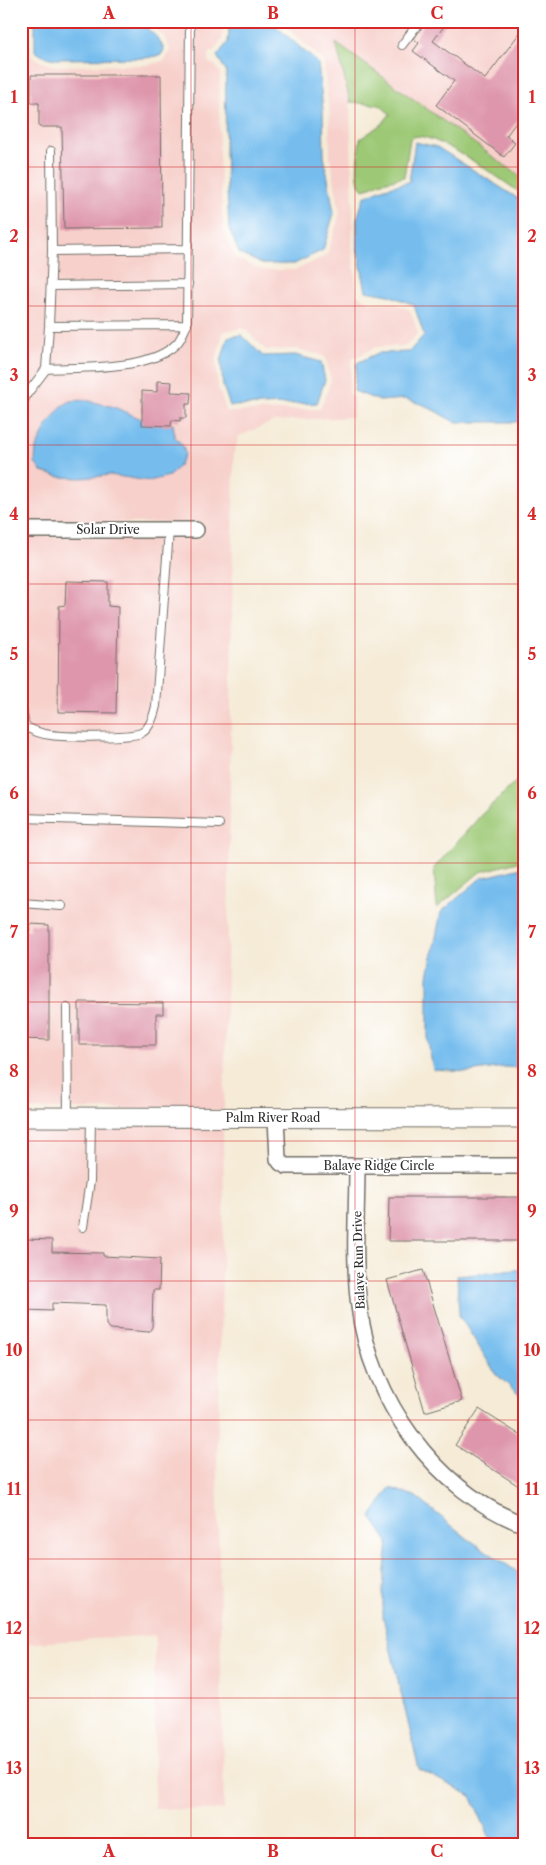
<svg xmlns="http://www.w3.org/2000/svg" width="546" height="1865" font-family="'Libre Caslon Text',serif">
<rect width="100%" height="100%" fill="#fff"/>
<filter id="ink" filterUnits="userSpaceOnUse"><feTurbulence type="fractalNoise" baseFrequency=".02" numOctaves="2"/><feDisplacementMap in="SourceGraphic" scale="10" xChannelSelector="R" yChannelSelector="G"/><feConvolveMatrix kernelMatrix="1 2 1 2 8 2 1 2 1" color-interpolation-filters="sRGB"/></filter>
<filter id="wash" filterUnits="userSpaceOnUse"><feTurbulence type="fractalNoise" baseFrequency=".0096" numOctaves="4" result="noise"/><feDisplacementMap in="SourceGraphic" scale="20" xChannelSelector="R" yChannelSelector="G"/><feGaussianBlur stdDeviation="1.12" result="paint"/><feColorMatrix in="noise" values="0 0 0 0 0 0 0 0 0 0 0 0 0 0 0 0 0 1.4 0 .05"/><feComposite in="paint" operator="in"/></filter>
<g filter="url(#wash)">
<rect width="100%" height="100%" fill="#f5ebd7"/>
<path fill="#f7d0cb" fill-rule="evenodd" d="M21,21h8l2,35 11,6 13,4 91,-1 11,-2 8,-3 5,-10 -4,-11 -18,-18h78l-3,8 -1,10 -9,13h-3l-2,10 8,4 4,7 -1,79 4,77 11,27 3,3 25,11h34l29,-14 3,-4 12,-39 -10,-57 -1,-47 -6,-49 -44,-39h246v159l-189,-136 14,58 3,110 -1,35 5,48 14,8h20l19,7 8,23 -12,13 -30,1 -24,12 -3,31 1,4 4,4 -1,19 -78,4 -36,15 -5,17 -5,427 -5,230 -203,-1v-572l181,1v-15l-181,-1zM242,328l3,1 21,21 30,-1 26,6 4,3 5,23 -11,28 -93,3 -9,-24 -2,-27 7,-28 2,-2zM114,407l39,17 22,13 8,9 -34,35 -39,-6 -28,3z
M21,1125h202l1,75 -7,264 7,346 -70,-1 1,-174 -134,9z"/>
<path fill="#9dc976" stroke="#647a50" d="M336,43l189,137v16c-17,-11 -99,-73 -115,-57l-6,38 -22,5 -19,8c-10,-11 -4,-36 -3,-51l22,-15 8,-10 -10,-9 -30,-3z
M525,773v87l-45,12 -43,36 -3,-40 48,-54z"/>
<path fill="#76bdee" stroke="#50748c" d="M35,21h102c11,8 23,16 27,29l-3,5 -15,3 -91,1 -12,-3 -8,-5z
M233,21h37l48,42 5,47 1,46 10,57 -11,37 -29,14h-32l-23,-11 -10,-25 -4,-77 1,-80 -9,-15 11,-14 1,-13z
M415,142l22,5 88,56v219h-70l-31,-17 -19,-6 -25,2 -26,-10 3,-28 21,-10 31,-1 15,-17 -10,-30 -25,-10 -23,-4 -9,-44v-28l7,-22 21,-9 24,-6z
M242,335l21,21 32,-1 26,7 4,18 -8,23 -87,3 -7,-20 -2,-25 7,-24z
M85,400l29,7 39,17h20l2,13 8,9 2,8 -7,13 -9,9 -20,5 -39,-6 -28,3 -22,-1 -18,-5 -7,-9 1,-15 12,-24 14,-18 9,-5z
M525,867v201l-22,-1 -34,5 -36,-2 -5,-29v-65l13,-64 40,-34z
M525,1269v131l-29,-26 -37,-59 -2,-39z
M390,1488l25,8 52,42 58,39v267l-35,-6 -19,-42 -52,-27 -36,-152v-29l5,-46 -17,-25z"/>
<g id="blocks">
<path fill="#de96ac" d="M426,21h22l-15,20 52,38 40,-53v94l-5,-3 -14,19 9,7 -11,14 -68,-52 18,-24 -41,-30 6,-8 -5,-4z
M31,75h130l1,153 -98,1 -2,-102h-23v-24h-8z
M157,381l15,1 -1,10 20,1 -1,11h-4v14h-6v3l-8,-1 -1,6 -29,-1v-34l15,1z
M66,581l42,1v24l10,1 -2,106 -58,-1 1,-106 6,-1z
M30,924l19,1v115l-28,-1v-109l9,1z
M79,1002l84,1v11h-7v31h-77z
M389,1197h136v44h-137z
M27,1239l25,1v12l51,1v3l57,3 -1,31h-6l-1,37 -3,5 -38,-3 -5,-4v-20l-54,-2v8l-27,-1z
M423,1270l39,131 -37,11 -38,-132z
M479,1409l46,29v52l-70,-45z"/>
</g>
</g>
<g filter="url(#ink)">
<use href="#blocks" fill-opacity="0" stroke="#726e67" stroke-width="1"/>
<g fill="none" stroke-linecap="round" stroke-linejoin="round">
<defs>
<path id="service" d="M402,45l18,-24
M51,151l1,100
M51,286l137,-2
M49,326l138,-1
M46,369l3,-43 3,-75 136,-2
M21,406l6,-12 19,-25c36,-2 107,2 132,-27 4,-5 6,-12 9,-17l3,-304
M21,703l4,23c8,5 16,8 26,9 14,2 79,3 90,-2 9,-4 13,-18 15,-27l13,-176
M21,818l198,6
M21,903l41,3
M67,1008l1,109
M83,1227l7,-46 1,-64"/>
<path id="minor" d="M21,530h175
M276,1118l2,41 3,4 5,3h239
M357,1166c0,46 -4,94 2,140 11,93 76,185 166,219"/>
<path id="tertiary" d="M21,1117l504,1"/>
</defs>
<use href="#service" stroke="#726e67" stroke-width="10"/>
<use href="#minor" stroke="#726e67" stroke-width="18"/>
<use href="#tertiary" stroke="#726e67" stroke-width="21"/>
<use href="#service" stroke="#fff" stroke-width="8"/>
<use href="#minor" stroke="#fff" stroke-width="15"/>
<use href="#tertiary" stroke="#fff" stroke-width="19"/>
</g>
</g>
<path fill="none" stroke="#d62828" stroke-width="1" stroke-opacity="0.55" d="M191,21v1823M355,21v1823M21,167h504M21,306h504M21,445h504M21,584h504M21,724h504M21,863h504M21,1002h504M21,1141h504M21,1281h504M21,1420h504M21,1559h504M21,1698h504"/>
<g text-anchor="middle" stroke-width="4" stroke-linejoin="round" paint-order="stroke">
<g font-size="12" fill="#2b2b2b" stroke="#fff">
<text x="108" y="534">Solar Drive</text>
<text x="273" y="1122">Palm River Road</text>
<text x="379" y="1170">Balaye Ridge Circle</text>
<text transform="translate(359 1260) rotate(-92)" y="4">Balaye Run Drive</text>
</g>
</g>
<rect width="546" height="1865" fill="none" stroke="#fff" stroke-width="55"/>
<rect x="28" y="28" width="490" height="1810" fill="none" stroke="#d62828" stroke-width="2"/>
<g font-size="16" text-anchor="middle" font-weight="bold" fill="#d62828">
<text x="109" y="19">A</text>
<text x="273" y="19">B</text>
<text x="437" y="19">C</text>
<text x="14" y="103">1</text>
<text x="532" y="103">1</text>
<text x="14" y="242">2</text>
<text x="532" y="242">2</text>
<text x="14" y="381">3</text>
<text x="532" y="381">3</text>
<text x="14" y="520">4</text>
<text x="532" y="520">4</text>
<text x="14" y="660">5</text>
<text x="532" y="660">5</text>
<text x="14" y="799">6</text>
<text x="532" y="799">6</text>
<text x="14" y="938">7</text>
<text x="532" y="938">7</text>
<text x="14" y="1077">8</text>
<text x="532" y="1077">8</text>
<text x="14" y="1217">9</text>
<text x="532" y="1217">9</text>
<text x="14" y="1356">10</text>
<text x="532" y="1356">10</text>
<text x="14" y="1495">11</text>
<text x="532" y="1495">11</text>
<text x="14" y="1634">12</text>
<text x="532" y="1634">12</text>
<text x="14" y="1774">13</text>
<text x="532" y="1774">13</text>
<text x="109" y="1857">A</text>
<text x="273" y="1857">B</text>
<text x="437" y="1857">C</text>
</g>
</svg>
